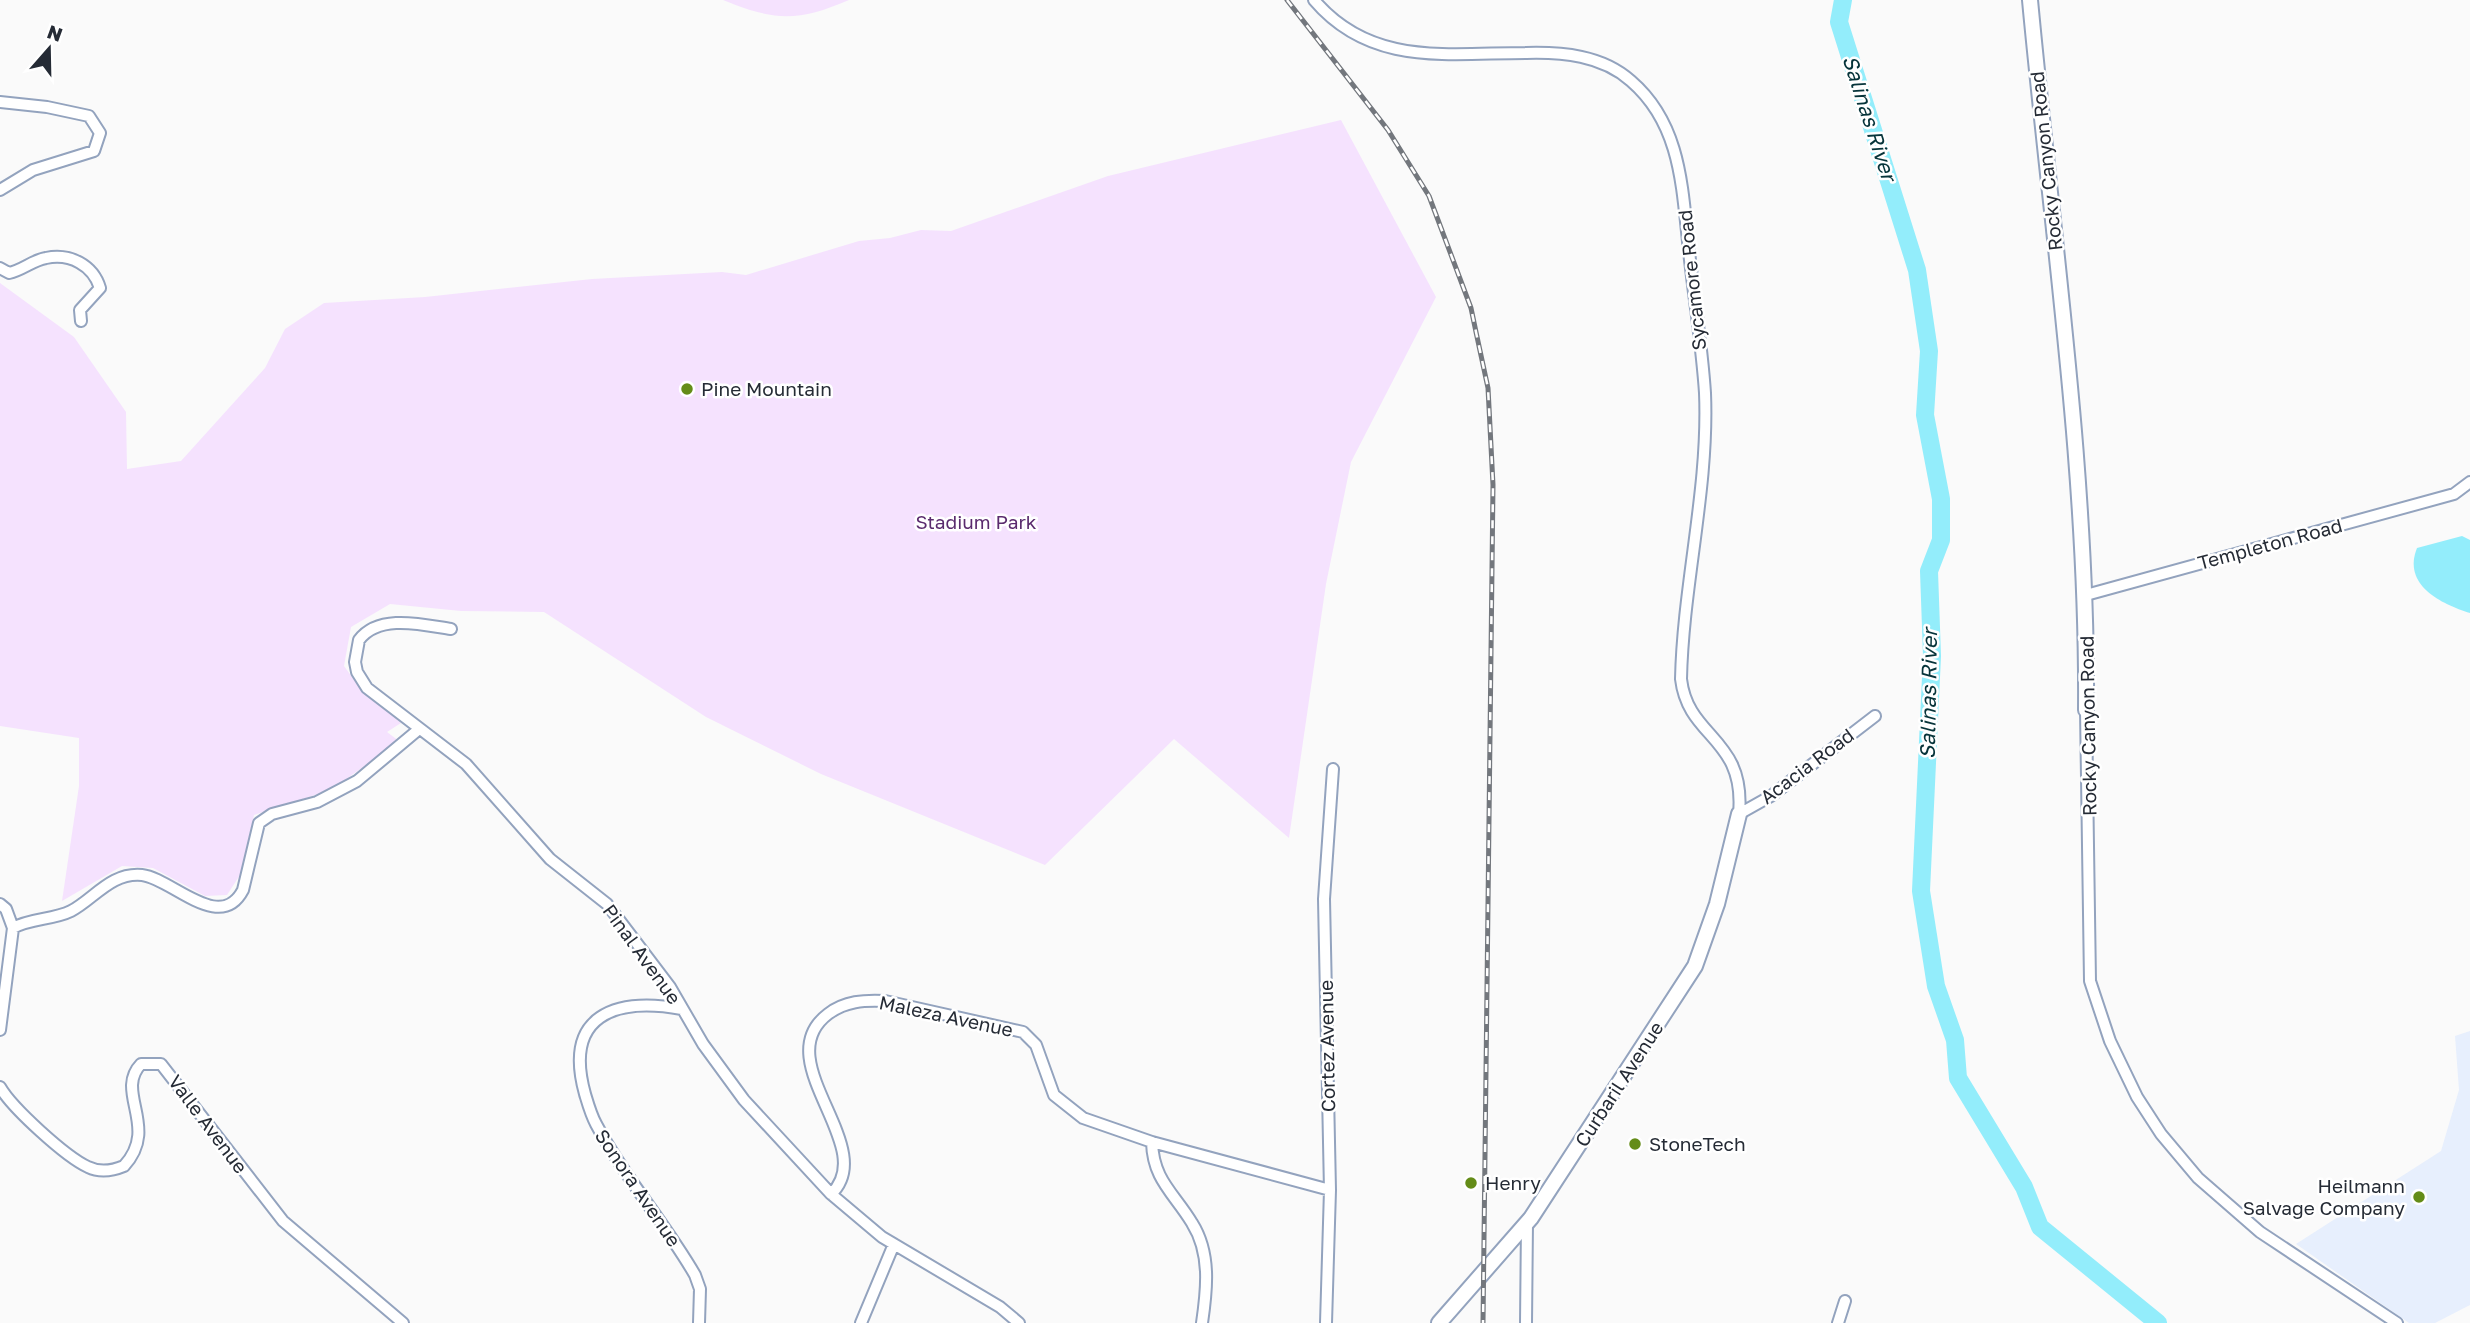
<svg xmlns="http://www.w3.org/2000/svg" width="2470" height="1323" font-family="'Golos Text',sans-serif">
<rect width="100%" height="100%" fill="#fafafa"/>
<path fill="#e7effd" d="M2470,1031v274l-35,18h-26l-113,-79 145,-93 18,-61 -4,-54z"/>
<path fill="#f5e2fe" d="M723,0h126c-51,22 -75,21 -126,0z
M1341,120l95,177 -85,165 -25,122 -37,254 -115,-99 -129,126 -224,-91 -115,-57 -162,-105 -83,-1 -71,-7 -39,23 -7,39 16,22 41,35 -14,9 12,9 -54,39 -27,14 -64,21 -14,60 -13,20 -22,1 -52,-28 -31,-2 -60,35 17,-115v-48l-79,-12v-443l74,54 52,75 1,57 54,-8 84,-93 20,-39 39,-26 101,-6 167,-18 130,-7 24,3 113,-34 31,-3 31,-8 30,1 157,-55z"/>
<path fill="#93edfb" d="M2462,536l8,4v73c-29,-9 -68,-28 -53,-65z"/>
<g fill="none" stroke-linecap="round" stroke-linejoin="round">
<path stroke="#93edfb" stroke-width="18" d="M1843,0l-4,22 78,248 12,81 -4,64 16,84v41l-12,31 3,85 -11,235 15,95 19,54 3,38 66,109 16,40 118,96"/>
<defs>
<path id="minor" d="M1314,0c57,67 133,53 212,53 36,-1 76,2 105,28 51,44 51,108 58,170 5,47 13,95 16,142 4,96 -22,191 -24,286 7,60 65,58 58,135
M0,102l47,5 42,9 11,17 -6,18 -61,19 -33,20
M0,268l9,5c14,-3 24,-13 37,-15 24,-5 47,7 54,30l-20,22 1,11
M2086,595l368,-101 16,-12
M451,629c-27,-4 -72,-16 -92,11l-4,22 2,10 10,16 99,76 84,95 57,45 63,83 33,57 41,56 87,94 51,43 118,70 19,16
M2086,710l4,271 20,60 27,56 24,37 37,44 62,54 137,91
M1739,814l32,-18 104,-80
M0,904l6,5 7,19 -13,102
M13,928c17,-10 40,-8 58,-17 23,-12 40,-39 71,-36 29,3 78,59 101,15l16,-67 13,-9 45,-12 40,-21 61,-51
M682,1009c-67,-12 -119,6 -97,85 3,10 6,21 11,30 28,53 69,99 99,151l5,14 -1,34
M0,1087c12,21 66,70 88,80 12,6 24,4 36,-1 36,-39 -10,-74 17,-102h20l122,157 120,102
M1152,1142c1,38 22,51 40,81 19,30 15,66 10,100
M831,1194c50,-47 -65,-133 -3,-180 17,-13 36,-14 57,-13l138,31 13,13 18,50 29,23 69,24 178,48
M861,1323l33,-79
M1326,1323l4,-133 -6,-291 9,-130
M1526,1323l1,-100
M1838,1323l7,-22"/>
<path id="tertiary" d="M2030,0c22,236 58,472 56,710
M1439,1323l92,-105 164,-252 22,-62 22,-90"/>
</defs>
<use href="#minor" stroke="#93a3be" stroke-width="14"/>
<use href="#tertiary" stroke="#93a3be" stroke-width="18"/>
<use href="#minor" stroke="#fff" stroke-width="10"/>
<use href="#tertiary" stroke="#fff" stroke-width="14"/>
<defs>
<path id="rail" d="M1287,0l101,130 41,66 42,112 5,24 12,56 5,97 -10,838"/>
</defs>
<use href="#rail" stroke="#73777d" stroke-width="5"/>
<use href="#rail" stroke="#fff" stroke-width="2.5" stroke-dasharray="8" stroke-linecap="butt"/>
</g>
<g fill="#648c18" stroke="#fff" stroke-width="2.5">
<circle cx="687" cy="389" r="7"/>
<circle cx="1635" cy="1144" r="7"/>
<circle cx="1471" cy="1183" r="7"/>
<circle cx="2419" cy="1197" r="7"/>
</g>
<g text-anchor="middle" stroke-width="5" stroke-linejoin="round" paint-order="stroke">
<g font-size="19" fill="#252b35" stroke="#fff">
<text transform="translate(2046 161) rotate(-96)" y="7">Rocky Canyon Road</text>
<text transform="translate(1692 280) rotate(-96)" y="7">Sycamore Road</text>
<text transform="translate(2270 544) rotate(-15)" y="7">Templeton Road</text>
<text transform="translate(2088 726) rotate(-91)" y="7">Rocky Canyon Road</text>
<text transform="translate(1807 766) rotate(-37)" y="7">Acacia Road</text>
<text transform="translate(642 954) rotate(54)" y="7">Pinal Avenue</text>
<text transform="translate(946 1016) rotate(12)" y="7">Maleza Avenue</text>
<text transform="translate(1327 1046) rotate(-91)" y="7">Cortez Avenue</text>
<text transform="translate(1619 1084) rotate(-57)" y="7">Curbaril Avenue</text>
<text transform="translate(208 1124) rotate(53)" y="7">Valle Avenue</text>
<text transform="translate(638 1188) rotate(56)" y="7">Sonora Avenue</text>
</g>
<g font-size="19" fill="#252b35" stroke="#fff" text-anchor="start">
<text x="701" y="396">Pine Mountain</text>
<text x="1649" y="1151">StoneTech</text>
<text x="1485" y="1190">Henry</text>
<text x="2405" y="1193" text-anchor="end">Heilmann<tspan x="2405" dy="22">Salvage Company</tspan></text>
</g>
<g font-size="19" fill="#5a2b6e" stroke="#fff">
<text x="976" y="529">Stadium Park</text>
</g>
<g font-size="21" font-style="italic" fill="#06343a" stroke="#fff">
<text transform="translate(1869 118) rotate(72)" y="7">Salinas River</text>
<text transform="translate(1929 694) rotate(-89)" y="7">Salinas River</text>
</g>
</g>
<g transform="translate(49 49) rotate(20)" stroke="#ffffff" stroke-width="5" paint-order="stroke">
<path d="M0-5L12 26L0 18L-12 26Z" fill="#252b35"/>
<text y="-10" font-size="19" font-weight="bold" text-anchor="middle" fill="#252b35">N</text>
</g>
</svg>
